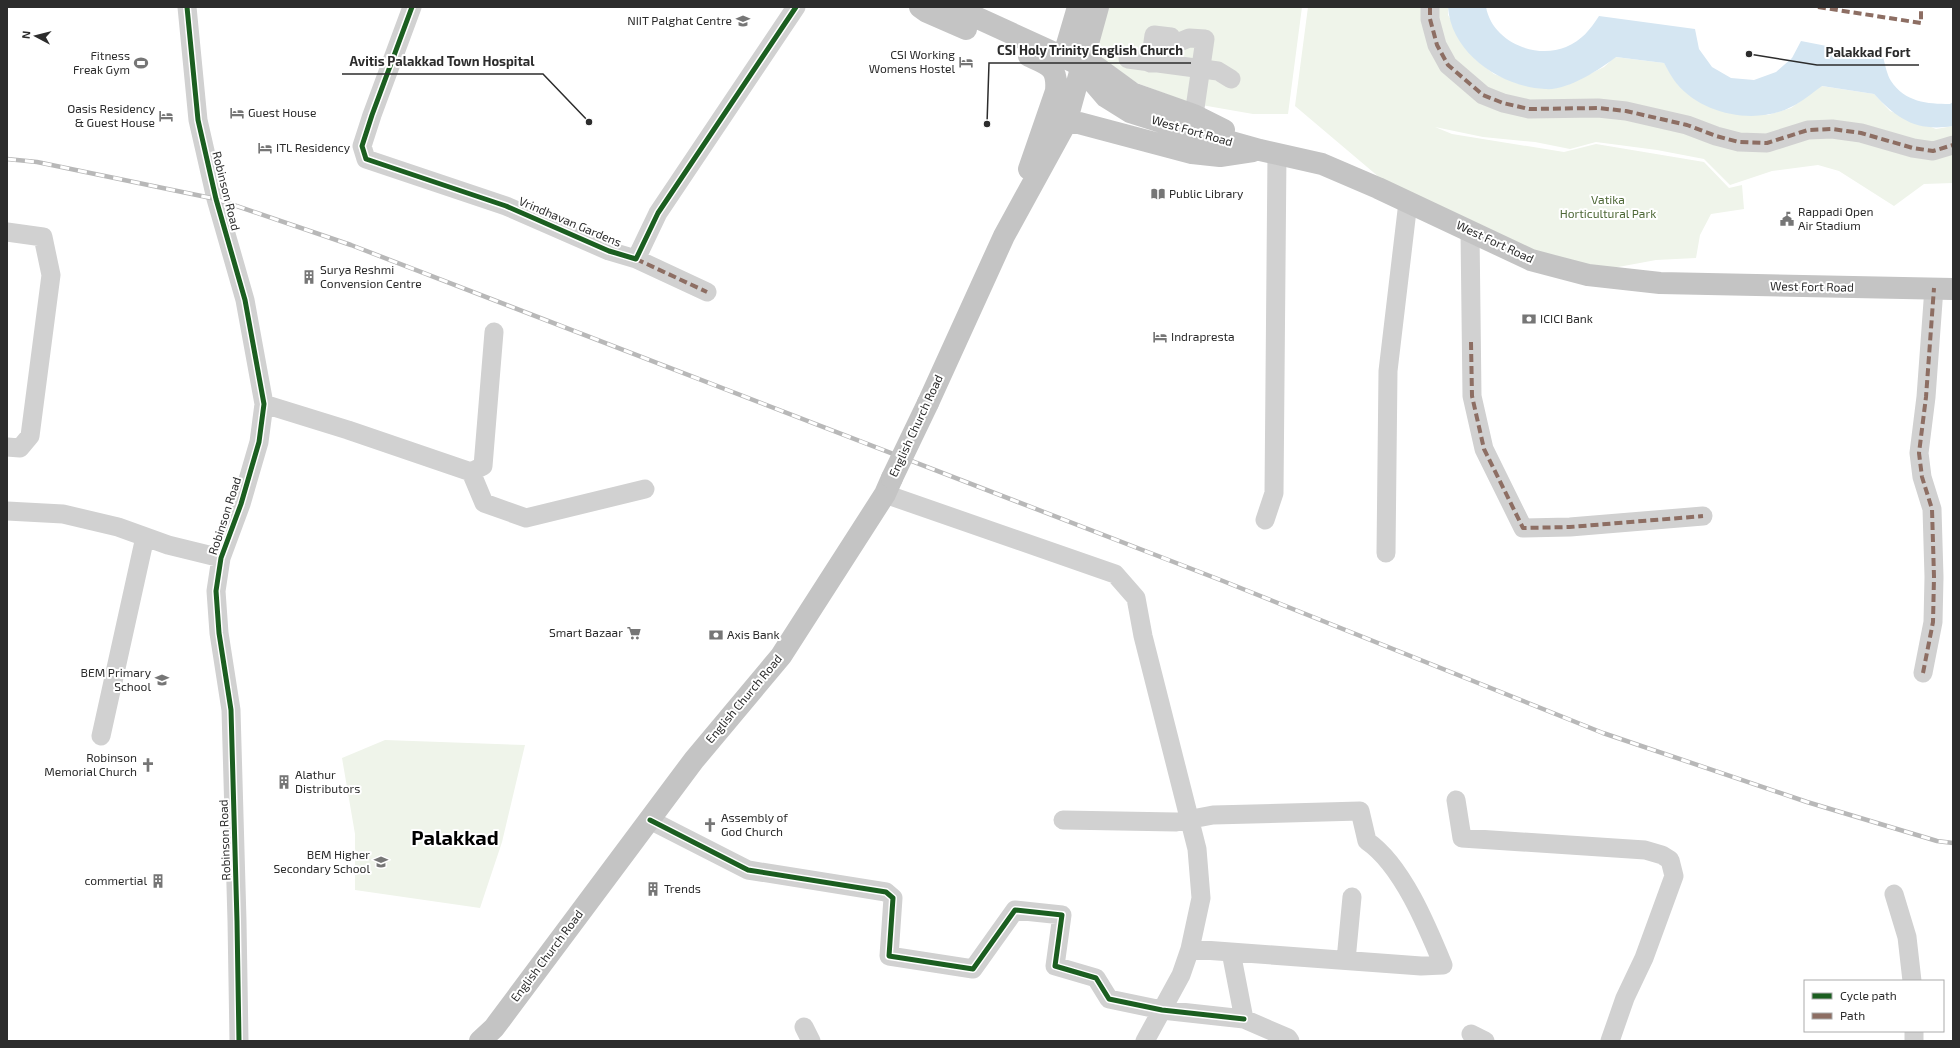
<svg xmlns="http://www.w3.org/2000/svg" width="1960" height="1048" font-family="'Exo 2',sans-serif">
<rect width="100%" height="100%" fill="#fff"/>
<path fill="#eff4ea" d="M1099,7h203l-14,107h-35l-63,-11 -53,-20 -34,-24 -10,-27z
M1308,7h140v8l27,44 19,15 25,10 48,1 37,-18 11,-10 49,6 14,22 90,30 23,-7 30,-22 53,8 16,17 46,18 17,-3v57l-29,1 -30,22 -55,-35 -21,-6 -46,6 -42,14 -26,-26 -47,-9 -61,-8 -26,7 -35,-7 -52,-5 -48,-10 17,7 112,18 32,-8 108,18 25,26 13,-3 2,24 -33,5 -11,21 -4,23 -40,2 -54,10 -72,-13 -144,-74 -91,-77z
M385,740l140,5 -23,97 -22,66 -125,-18v-56l-13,-76z"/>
<path fill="#d5e6f2" d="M1448,7h38c6,34 49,53 80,40 16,-7 24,-17 33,-31l96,13 4,20 13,18 19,11 23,2 22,-8 16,-14 9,-17 82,16c2,7 4,18 8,24 14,21 36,23 59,23l3,-2v24c-36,6 -56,-7 -79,-32l-52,-8c-10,7 -20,16 -31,21 -35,18 -88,8 -114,-23 -5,-6 -9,-14 -13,-21l-48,-6c-17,13 -49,34 -71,32 -44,-2 -94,-36 -97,-82z"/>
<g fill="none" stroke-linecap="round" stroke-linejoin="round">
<path stroke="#d1d1d1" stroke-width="19" d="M187,7l11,113 18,79 29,101 19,104 -5,38 -18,62 -20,54 -5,33 3,42 12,77 6,211 2,120
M412,7l-40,108 -10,31 4,13 140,47 103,45 27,8 22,-46 138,-206
M1430,7v12l7,26 11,20 35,30 20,8 26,6 69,-1 28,3 61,14 29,11 23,6 28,1 41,-13 24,-1 29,4 52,15 20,3 20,-6
M1172,45l17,-7 16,1 -11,76
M1128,59l90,12 13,8
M1150,63l4,-28 17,2 1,8 -1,8
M1470,231l2,165 12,53 39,79 47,-1 133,-11
M7,232l36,5 8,38 -21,161 -10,12 -13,-1
M636,259l71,33
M264,404l84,26 123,42 13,31 42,15 119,-29
M471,472l12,-6 11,-134
M885,494l230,80 21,24 7,38 54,213 4,49 -11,51 -9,26 -36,66
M7,511l56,3 55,13 50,18 53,13
M1265,520l9,-27 3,-340
M1386,553l2,-182 20,-169
M1923,673l10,-51 1,-45 -2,-68 -10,-32 -3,-24 7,-56 8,-109
M101,736l44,-199
M1456,800l6,38 183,12 17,5 8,5 4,16 -30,82 -19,40 -15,43
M650,820l98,50 138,22 7,6 -4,58 84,13 42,-59 47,5 -7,51 41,12 13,21 53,11 82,9
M1063,820l113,2 37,-7 147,-4 7,30c35,24 60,85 76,124l-22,1 -231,-17
M1894,894l13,43 5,44
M1231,952l13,67 44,19 2,3
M1346,960l6,-63
M804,1027l7,14
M1471,1034l14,7
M1914,1041v-10"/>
<path stroke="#c4c4c4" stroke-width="22" d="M920,7l7,5 39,17
M950,7l19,7 105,48 8,7 24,28 24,15 41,13 89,25 62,14 56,24 153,72 57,15 72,8 293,6
M1063,58l15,-51
M1084,58l48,35 62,22 30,15
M1066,123h13l113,30 28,3 33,-5
M1029,169l27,-78c2,-24 -7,-26 -27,-35
M928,403l76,-167 62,-113 32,-116
M480,1041l14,-13 200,-268 87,-104 104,-162 7,-16"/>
<defs>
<path id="rail" d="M7,159l30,3 179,37 135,46 872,336 380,152 204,69 130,39 16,2"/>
</defs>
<use href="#rail" stroke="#b8b8b8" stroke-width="4.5"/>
<use href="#rail" stroke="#fff" stroke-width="3" stroke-dasharray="9" stroke-linecap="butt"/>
<path stroke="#c4c4c4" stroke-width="22" d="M892,478l36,-75"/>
<path stroke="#8d6e63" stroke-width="4" stroke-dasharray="8 4" stroke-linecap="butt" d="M1430,7v12l7,26 11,20 35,30 20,8 26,6 69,-1 28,3 61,14 29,11 23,6 28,1 41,-13 24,-1 29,4 52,15 20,3 20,-6
M1818,7l103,16v-16
M636,259l71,33
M1471,342l1,54 12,53 39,79 47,-1 133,-11
M1923,673l10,-51 1,-45 -2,-68 -10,-32 -3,-24 7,-56 8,-109"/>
<defs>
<path id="cycleway" d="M187,7l11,113 18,79 29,101 19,104 -5,38 -18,62 -20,54 -5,33 3,42 12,77 6,211 2,120
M412,7l-40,108 -10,31 4,13 140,47 103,45 27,8 22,-46 138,-206
M650,820l98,50 138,22 7,6 -4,58 84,13 42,-59 47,5 -7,51 41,12 13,21 53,11 82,9"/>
</defs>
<use href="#cycleway" stroke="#fff" stroke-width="8"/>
<use href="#cycleway" stroke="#1b5e20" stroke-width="5"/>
</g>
<defs>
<symbol id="school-bare" viewBox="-9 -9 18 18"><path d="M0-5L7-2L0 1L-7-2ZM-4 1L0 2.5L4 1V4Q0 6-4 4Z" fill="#767676" stroke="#fff" stroke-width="2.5" paint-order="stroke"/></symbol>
<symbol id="hotel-bare" viewBox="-9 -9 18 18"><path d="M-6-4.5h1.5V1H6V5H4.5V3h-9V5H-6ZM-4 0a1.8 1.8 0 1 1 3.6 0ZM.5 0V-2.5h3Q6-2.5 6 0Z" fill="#767676" stroke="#fff" stroke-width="2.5" paint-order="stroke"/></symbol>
<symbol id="stadium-bare" viewBox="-9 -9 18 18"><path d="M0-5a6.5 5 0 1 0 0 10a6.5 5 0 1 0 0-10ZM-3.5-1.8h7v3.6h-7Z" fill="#767676" stroke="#fff" stroke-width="2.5" paint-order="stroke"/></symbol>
<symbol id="library-bare" viewBox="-9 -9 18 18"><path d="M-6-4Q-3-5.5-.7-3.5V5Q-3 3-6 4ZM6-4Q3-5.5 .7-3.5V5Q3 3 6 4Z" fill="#767676" stroke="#fff" stroke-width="2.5" paint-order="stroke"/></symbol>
<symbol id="civic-bare" viewBox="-9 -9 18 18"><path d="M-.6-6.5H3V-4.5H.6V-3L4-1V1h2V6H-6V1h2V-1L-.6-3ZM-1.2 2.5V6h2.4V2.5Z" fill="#767676" stroke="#fff" stroke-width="2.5" paint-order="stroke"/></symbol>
<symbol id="building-bare" viewBox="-9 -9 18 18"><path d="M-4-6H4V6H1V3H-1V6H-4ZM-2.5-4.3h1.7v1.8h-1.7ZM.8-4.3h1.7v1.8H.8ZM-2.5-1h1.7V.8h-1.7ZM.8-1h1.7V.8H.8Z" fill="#767676" stroke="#fff" stroke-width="2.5" paint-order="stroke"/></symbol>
<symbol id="bank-bare" viewBox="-9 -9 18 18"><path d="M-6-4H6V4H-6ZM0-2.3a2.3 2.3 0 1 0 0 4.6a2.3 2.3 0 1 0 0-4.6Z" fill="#767676" stroke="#fff" stroke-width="2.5" paint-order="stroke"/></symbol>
<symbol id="supermarket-bare" viewBox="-9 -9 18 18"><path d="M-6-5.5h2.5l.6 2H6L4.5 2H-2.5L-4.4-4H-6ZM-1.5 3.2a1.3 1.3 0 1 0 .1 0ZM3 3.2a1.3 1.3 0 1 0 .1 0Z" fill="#767676" stroke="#fff" stroke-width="2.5" paint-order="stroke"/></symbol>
<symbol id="church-bare" viewBox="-9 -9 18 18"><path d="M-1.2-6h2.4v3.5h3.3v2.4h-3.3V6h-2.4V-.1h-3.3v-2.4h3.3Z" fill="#767676" stroke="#fff" stroke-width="2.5" paint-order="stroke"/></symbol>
</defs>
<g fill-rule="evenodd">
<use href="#school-bare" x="733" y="11" width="20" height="20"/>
<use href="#hotel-bare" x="956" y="52" width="20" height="20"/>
<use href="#stadium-bare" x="131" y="53" width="20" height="20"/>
<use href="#hotel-bare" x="227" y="103" width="20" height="20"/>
<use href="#hotel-bare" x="156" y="106" width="20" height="20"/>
<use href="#hotel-bare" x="255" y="138" width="20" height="20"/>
<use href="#library-bare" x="1148" y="184" width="20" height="20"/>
<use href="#civic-bare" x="1777" y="209" width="20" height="20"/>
<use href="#building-bare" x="299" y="267" width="20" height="20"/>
<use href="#bank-bare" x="1519" y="309" width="20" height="20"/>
<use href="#hotel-bare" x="1150" y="327" width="20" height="20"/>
<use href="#supermarket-bare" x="624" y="623" width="20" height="20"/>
<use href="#bank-bare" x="706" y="625" width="20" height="20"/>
<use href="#school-bare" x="152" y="670" width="20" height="20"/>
<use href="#church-bare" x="138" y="755" width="20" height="20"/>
<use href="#building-bare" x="274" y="772" width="20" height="20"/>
<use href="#church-bare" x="700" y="815" width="20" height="20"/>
<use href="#school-bare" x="371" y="852" width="20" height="20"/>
<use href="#building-bare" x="148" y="871" width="20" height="20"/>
<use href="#building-bare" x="643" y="879" width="20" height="20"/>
</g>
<g text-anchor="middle" stroke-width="4" stroke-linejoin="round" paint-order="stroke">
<g font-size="12" fill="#2c2c2c" stroke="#fff" text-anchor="start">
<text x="732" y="25" text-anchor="end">NIIT Palghat Centre</text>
<text x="955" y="59" text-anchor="end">CSI Working<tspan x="955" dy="14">Womens Hostel</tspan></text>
<text x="130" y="60" text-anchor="end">Fitness<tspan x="130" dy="14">Freak Gym</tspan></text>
<text x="155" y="113" text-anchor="end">Oasis Residency<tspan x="155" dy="14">&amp; Guest House</tspan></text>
<text x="248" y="117">Guest House</text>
<text x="276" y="152">ITL Residency</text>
<text x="1169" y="198">Public Library</text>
<text x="1798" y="216">Rappadi Open<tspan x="1798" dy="14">Air Stadium</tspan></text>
<text x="320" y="274">Surya Reshmi<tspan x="320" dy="14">Convension Centre</tspan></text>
<text x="1540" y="323">ICICI Bank</text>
<text x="1171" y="341">Indrapresta</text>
<text x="623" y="637" text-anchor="end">Smart Bazaar</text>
<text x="727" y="639">Axis Bank</text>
<text x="151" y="677" text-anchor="end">BEM Primary<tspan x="151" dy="14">School</tspan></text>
<text x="137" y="762" text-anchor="end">Robinson<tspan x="137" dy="14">Memorial Church</tspan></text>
<text x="295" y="779">Alathur<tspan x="295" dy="14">Distributors</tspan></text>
<text x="721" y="822">Assembly of<tspan x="721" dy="14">God Church</tspan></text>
<text x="370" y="859" text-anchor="end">BEM Higher<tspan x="370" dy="14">Secondary School</tspan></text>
<text x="147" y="885" text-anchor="end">commertial</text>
<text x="664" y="893">Trends</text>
</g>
<g font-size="12" fill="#2c2c2c" stroke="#fff">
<text transform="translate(1192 131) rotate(16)" y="4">West Fort Road</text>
<text transform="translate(226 191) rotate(76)" y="4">Robinson Road</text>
<text transform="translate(570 222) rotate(23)" y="4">Vrindhavan Gardens</text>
<text transform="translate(1495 242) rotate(25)" y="4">West Fort Road</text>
<text transform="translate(1812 287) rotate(1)" y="4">West Fort Road</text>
<text transform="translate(916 426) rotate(-65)" y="4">English Church Road</text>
<text transform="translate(225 516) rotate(-72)" y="4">Robinson Road</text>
<text transform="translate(744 699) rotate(-50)" y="4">English Church Road</text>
<text transform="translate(225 840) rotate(-92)" y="4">Robinson Road</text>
<text transform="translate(547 956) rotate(-53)" y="4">English Church Road</text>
</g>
<g font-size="12" fill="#4f6938" stroke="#fff">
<text x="1608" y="204">Vatika<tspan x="1608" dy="14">Horticultural Park</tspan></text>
</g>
<g font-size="20" font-weight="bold" fill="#000" stroke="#fff">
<text x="455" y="845">Palakkad</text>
</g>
</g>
<path fill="none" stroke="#2c2c2c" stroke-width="1.5" d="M987 124L989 63H1191M1749 54L1817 65H1919M589 122L543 74H342"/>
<g fill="#2c2c2c" stroke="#fff" stroke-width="1.5">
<circle cx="987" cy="124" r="4"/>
<circle cx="1749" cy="54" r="4"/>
<circle cx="589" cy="122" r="4"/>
</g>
<g font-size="13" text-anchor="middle" font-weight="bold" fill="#2c2c2c" stroke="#fff" stroke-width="4" stroke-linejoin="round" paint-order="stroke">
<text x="1090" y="55">CSI Holy Trinity English Church</text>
<text x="1868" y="57">Palakkad Fort</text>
<text x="442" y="66">Avitis Palakkad Town Hospital</text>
</g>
<rect width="1960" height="1048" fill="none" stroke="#2c2c2c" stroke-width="16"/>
<rect x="1804" y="980" width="140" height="52" fill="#ffffff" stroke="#ababab"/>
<rect x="1812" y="993" width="20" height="6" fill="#1b5e20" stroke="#ababab"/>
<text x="1840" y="1000" font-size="12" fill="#2c2c2c">Cycle path</text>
<rect x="1812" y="1013" width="20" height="6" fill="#8d6e63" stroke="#ababab"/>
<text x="1840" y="1020" font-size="12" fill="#2c2c2c">Path</text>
<g transform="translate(36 36) rotate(277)" stroke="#ffffff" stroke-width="3" paint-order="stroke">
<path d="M0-3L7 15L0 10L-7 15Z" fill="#2c2c2c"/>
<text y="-6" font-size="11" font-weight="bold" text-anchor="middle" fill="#2c2c2c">N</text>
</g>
</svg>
